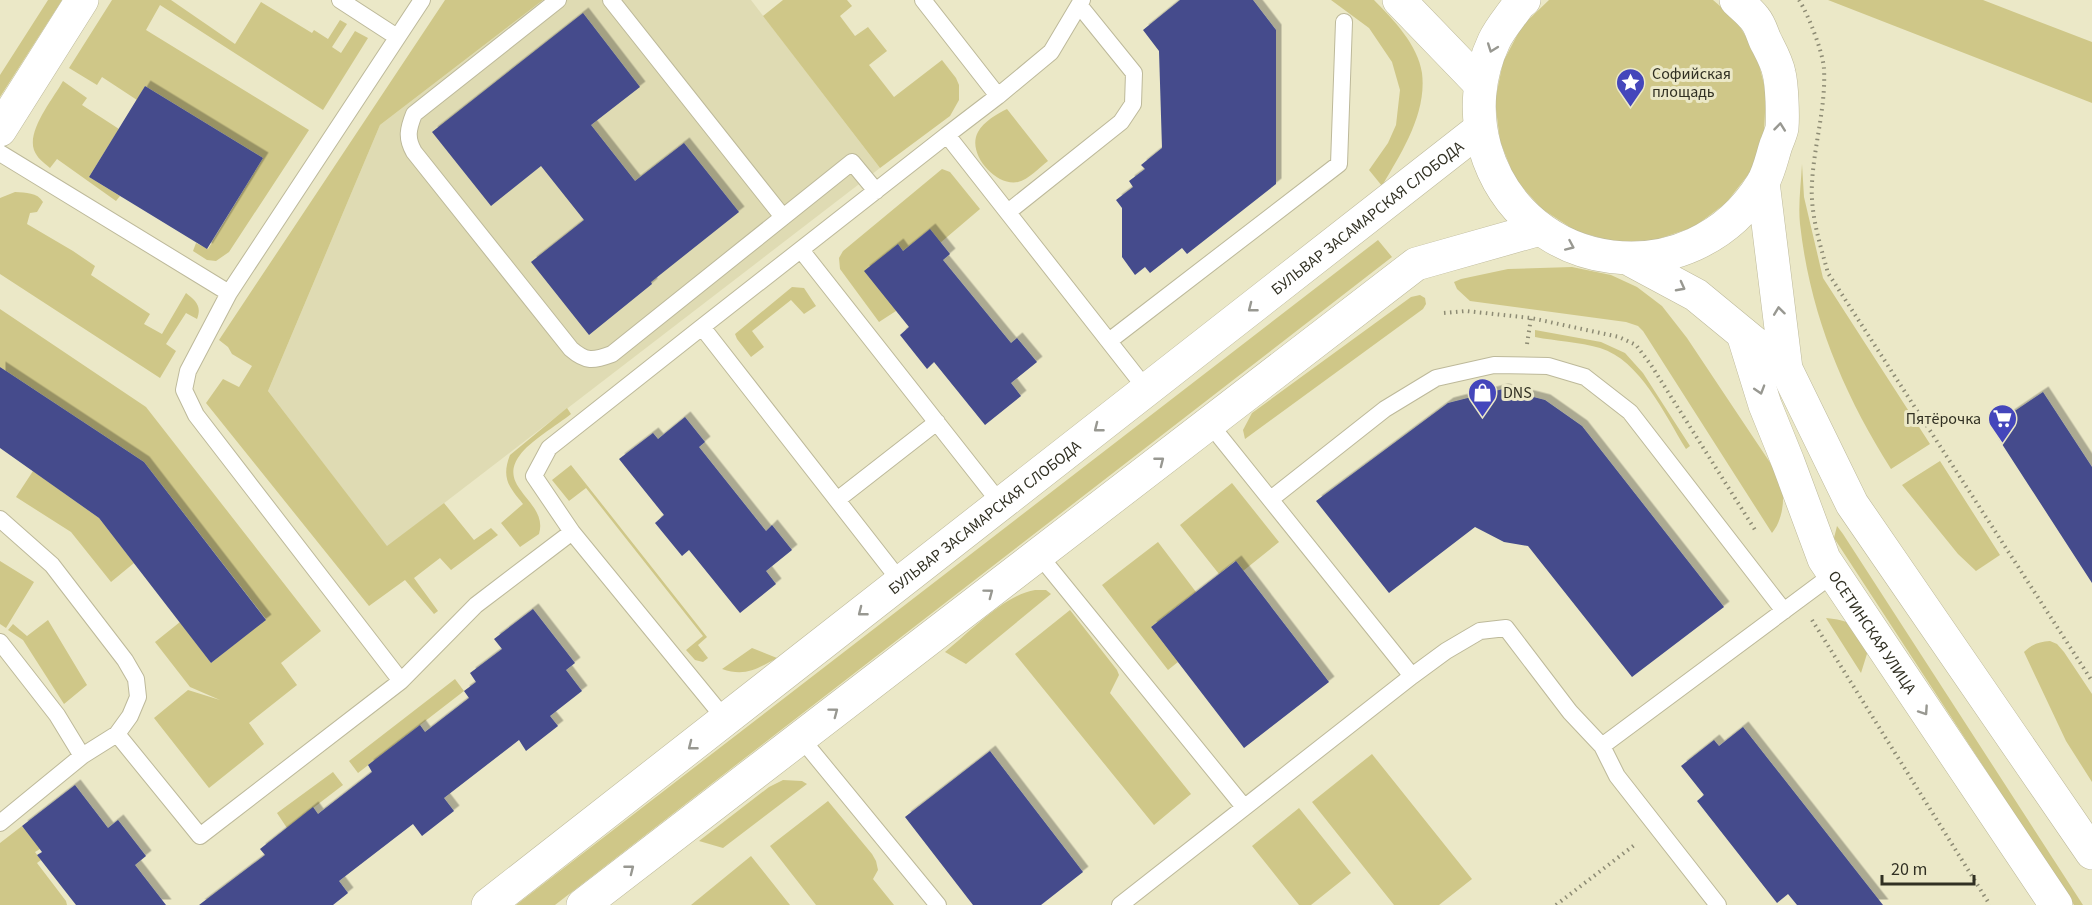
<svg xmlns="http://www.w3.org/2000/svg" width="2092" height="905" font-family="'Source Sans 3',sans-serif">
<defs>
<filter id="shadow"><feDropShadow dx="5.5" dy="-5.5" stdDeviation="0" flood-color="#0004"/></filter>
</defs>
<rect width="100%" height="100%" fill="#ebe8c7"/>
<path fill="#dfdbb3" d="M543,0h208l129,168 -493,379 -119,-156 112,-266z"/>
<path fill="#cfc788" d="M48,0h14l-62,97v-22z
M112,0h59l64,44 26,-42 51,31 2,-3 14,9 12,-19 7,4 -15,23 9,6 14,-22 13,7 -45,72 -163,-105 -14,25 163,100 -80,122 -13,9 -9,-1 -14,-9 3,-8 12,6 55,-91 -118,-72 -8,14 -35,-23 -5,8 -28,-17z
M445,0h98l-163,125 -112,266 119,155 57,-43 30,37 17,-12 7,7 -47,35 -11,-12 -26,20 24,33 -4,3 -29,-34 -36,26 -163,-203 17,-24 16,8 13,-21 -20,-12 -4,-7 -9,-7z
M783,0h64l5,6 -12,10 15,20 13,-9 19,24 -18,14 25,32 48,-37 14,18 3,7v15l-9,16 -70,52 -117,-152z
M1331,0h43c19,19 44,45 48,73 5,41 -21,80 -40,113l-13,-16 19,-27 8,-18 4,-35 -8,-28 -23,-34z
M1549,0h164l22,19 21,34 10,39 -2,41 -13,38 -25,32 -32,24 -39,13 -40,2 -39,-11 -34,-22 -27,-30 -15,-38 -5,-40 8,-39 19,-36z
M1828,0h155l109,42v61z
M63,81l24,17 -5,7 37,24 -30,48 31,19 -4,5 -59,-42 -7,9c-7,-6 -13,-10 -16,-18 -7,-20 19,-51 29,-69z
M1007,109l41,52c-8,6 -20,19 -30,21 -22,5 -52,-29 -40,-50 5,-10 20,-19 29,-23z
M1802,164l2,33 19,81 107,166 -39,25c-48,-76 -81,-155 -91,-245 -2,-19 1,-40 2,-60z
M942,169l8,3 30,37 -40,34 -11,-13 -26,21 -5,-6 -2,66 -17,11 -39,-53 -1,-11 4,-7z
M15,192c11,1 22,0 28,10l-6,10 -7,1 -3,11 46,27 22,15 -4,9 59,39 -6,10 18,10 24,-41c10,8 16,13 11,26l-11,-6 -20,31 10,7 -16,27 -160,-104v-76z
M1378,240l14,17 -837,648h-39z
M1572,267l39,8 26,12 25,19 25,32 94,141c4,17 3,39 -9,54l-129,-202 -5,-5 -12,-4 -156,-21 -13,-12 -3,-7 7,-3 47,-10z
M792,287l12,1 12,18 -12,8 -13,-14 -39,31 12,16 -13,10 -14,-18 -2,-5z
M1420,295l5,3 1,6 -3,5 -178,130 -2,-9 9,-17 159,-116z
M0,309l146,98 175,224 -40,32 16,22 -48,38 15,21 -55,44 -55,-70 34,-28 32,10 -30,-13 -35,-45 25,-20 31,41 55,-44 -122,-157 -144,-95z
M1535,330l66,12 24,11 18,20 47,73 -4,3c-21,-34 -46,-89 -86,-101 -21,-6 -44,-7 -65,-11z
M567,408l4,6c-14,11 -42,28 -51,41 -25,33 29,46 19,79l-19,13 -19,-24 22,-19c-14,-17 -22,-26 -13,-49z
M1940,461l60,94 -24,16 -18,-17 -56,-69z
M571,465l136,172 -9,8 10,13 -5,4 -8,-2 -9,-10 17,-14 -117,-148 -17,13 -17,-21z
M33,471l66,47 35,45 -23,19 -40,-50 -55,-35z
M1232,483l47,59 -36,29 -8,-10 -16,13 -39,-49z
M1837,526l6,8 240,371h-9l-240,-367z
M1158,542l38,50 -45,35 27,35 -10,8 -66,-85z
M0,561l34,21 -28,46 -6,-4z
M1035,590h11l5,4 -85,70 -21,-12c25,-20 59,-57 90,-62z
M1070,610l47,60 2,5 -9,18 81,101 -37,31 -139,-171z
M1826,618c23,2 29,7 45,23l-10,32z
M48,620l39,65 -23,19 -41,-64 -15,-10 5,-6 14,12z
M2050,641l7,3 7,8 28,42v88l-26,-41 -42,-89c8,-8 15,-10 26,-11z
M752,648l25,10c-20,11 -32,19 -55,11z
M455,679l9,12 -106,82 -9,-12z
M1372,754l100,125 -33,26h-45l-82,-103z
M333,772l10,13 -56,43 -10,-15z
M783,780l19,1 5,3 -84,64 -24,-7 70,-54z
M828,801l44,53 4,7 2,9 -5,9 21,26h-78l-46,-59z
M1299,808l52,65 -40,32h-12l-47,-59z
M22,826l18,23 -5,3 6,8 -4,3 29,38 1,4h-67v-62z
M751,856l39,49h-99z"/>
<path fill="#444c8c" filter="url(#shadow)" d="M1180,0h73l23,30v154l-89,70 -5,-6 -32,25 -5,-6 -10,8 -13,-18v-49l-6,-8 17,-13 -4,-6 16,-12 -4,-4 21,-17 -3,-97 -16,-21z
M583,13l57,74 -49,38 44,56 49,-38 55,69 -88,70 1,2 -63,51 -58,-73 53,-42 -43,-54 -50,40 -59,-74z
M145,86l118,72 -56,91 -118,-72z
M930,229l20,25 -7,6 68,83 6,-5 20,24 -26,21 10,13 -36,29 -51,-63 -7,7 -27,-34 9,-8 -45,-56 34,-27 5,7z
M0,367l144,95 122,158 -55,43 -112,-145 -99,-70z
M1503,389l42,11 37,26 142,181 -92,70 -104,-131 -24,-4 -29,-15 -86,66 -73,-92 132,-98z
M2043,392l49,75v116l-101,-156z
M685,417l20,25 -6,5 67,84 6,-6 20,25 -26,21 10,13 -36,29 -51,-63 -7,6 -27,-33 9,-8 -45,-56 34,-26 5,6z
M1236,561l93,121 -85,66 -93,-121z
M533,609l42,54 -9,7 16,21 -32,25 8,10 -32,25 -7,-11 -75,58 10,13 -32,25 -9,-12 -74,57 9,12 -15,12h-134l66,-50 -5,-6 53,-42 5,7 54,-42 -4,-7 52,-40 5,7 44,-34 -5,-7 12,-9 -6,-9 32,-24 -8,-10z
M1743,727l140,178h-86l-9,-11 -11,9 -80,-102 7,-6 -23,-29 33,-26 5,6z
M990,751l93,121 -42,33h-68l-68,-88z
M75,785l33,43 10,-8 28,36 -11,9 31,40h-90l-39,-50 5,-3 -20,-26z"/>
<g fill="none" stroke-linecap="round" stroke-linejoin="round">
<defs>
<path id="lane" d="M340,0l57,37
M558,0l-144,114c-6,15 -8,24 0,38l157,197c15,13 22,12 41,5l240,-192 24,29
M611,0l172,217
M923,0l75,96 -51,39
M998,96l53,-44 31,-52
M0,153l229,140 -41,78 -4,19 12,25 205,266
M1008,212l113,-90 12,-18 1,-31 -55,-68
M801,250l200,254
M229,293l193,-293
M1109,341l230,-177 5,-142
M1271,499l114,-90 51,-31 58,-13 54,1 37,11 45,35 154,199
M837,500l100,-78
M0,519l52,46 73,95 11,19 2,18 -8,19 -13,18 -35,22 -82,67
M572,532l153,187
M1039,555l205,252
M901,582l-199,-255 245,-192 200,255
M0,642l57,73 25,41
M1412,676l34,-25 34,-20 26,-3 64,84 32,34
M117,734l83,102 201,-155 75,-76 96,-73 -38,-56 15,-28 153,-121
M800,737l138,168
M1120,905l292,-229 -203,-253
M1718,905l-101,-129 -15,-30 230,-171"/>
<g id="street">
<path d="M1399,0l81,84"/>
<path d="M0,130l82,-130"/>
<path id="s1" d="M1743,334l22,71 23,57 36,97 232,346"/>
<path id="s2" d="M488,905l992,-776"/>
<path d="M583,905l833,-641 124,-35"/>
</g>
<path id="secondary" d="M1524,0l-5,4c-8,12 -19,24 -25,37 -16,34 -19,72 -9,107 38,129 207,149 277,36 7,-11 10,-27 14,-39 2,-5 5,-12 6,-17 1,-12 0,-43 -3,-55 -2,-11 -9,-23 -14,-33 -3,-7 -5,-15 -10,-21 -5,-7 -13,-13 -19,-19
M1763,182l23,187 66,135 240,349
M1629,259l67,36 90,74"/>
</defs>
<use href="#lane" stroke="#bdb99a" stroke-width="18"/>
<use href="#street" stroke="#bdb99a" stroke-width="34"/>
<use href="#secondary" stroke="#bdb99a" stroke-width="34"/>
<path stroke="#8d8b74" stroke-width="4" stroke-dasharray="1.5 4.5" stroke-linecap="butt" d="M1799,0c9,14 24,52 25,69 2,38 -10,76 -12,114 -2,31 8,61 16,90l264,408
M1444,313l22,-2 65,7 88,19 17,8 15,20 106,168
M1527,344l4,-26
M1812,620l178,285
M1556,905l81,-62"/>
<use href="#lane" stroke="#fff" stroke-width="16"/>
<use href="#street" stroke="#fff" stroke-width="33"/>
<use href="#secondary" stroke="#fff" stroke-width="33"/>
</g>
<defs><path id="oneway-chevron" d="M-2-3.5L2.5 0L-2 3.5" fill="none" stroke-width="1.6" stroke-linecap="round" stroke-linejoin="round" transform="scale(1.5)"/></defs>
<g stroke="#989891">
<use href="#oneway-chevron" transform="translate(1492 48) rotate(110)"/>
<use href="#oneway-chevron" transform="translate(1780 127) rotate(-84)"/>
<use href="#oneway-chevron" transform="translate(1570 246) rotate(24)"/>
<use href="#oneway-chevron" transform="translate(1681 287) rotate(28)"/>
<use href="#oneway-chevron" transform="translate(1252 308) rotate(142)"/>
<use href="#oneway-chevron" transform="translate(1779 311) rotate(-97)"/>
<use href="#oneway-chevron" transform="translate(1760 390) rotate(73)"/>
<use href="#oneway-chevron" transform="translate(1098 428) rotate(142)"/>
<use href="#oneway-chevron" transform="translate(1160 461) rotate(-38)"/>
<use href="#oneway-chevron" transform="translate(989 593) rotate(-37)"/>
<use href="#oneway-chevron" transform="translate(862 612) rotate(142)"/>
<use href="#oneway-chevron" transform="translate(1924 711) rotate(56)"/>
<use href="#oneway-chevron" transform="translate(834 712) rotate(-37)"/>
<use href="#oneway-chevron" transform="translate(692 746) rotate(142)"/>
<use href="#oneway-chevron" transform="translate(630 869) rotate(-38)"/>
</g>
<defs>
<symbol id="sight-pin" viewBox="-11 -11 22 30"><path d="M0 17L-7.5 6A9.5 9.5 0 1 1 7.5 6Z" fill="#4446bb" stroke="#ebe8c7"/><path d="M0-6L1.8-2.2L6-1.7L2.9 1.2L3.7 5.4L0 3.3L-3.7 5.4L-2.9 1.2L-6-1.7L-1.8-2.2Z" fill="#fff"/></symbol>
<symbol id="shop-pin" viewBox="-11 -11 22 30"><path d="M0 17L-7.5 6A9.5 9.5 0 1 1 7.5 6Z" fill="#4446bb" stroke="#ebe8c7"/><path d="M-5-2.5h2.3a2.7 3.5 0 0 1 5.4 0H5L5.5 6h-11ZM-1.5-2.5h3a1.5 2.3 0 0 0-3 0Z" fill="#fff"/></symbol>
<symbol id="supermarket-pin" viewBox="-11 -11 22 30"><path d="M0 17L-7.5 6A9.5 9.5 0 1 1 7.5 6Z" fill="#4446bb" stroke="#ebe8c7"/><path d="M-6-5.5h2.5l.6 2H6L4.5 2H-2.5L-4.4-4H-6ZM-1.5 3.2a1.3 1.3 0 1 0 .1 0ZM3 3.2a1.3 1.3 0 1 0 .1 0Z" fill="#fff"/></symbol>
</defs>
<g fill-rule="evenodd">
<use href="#sight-pin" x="1614" y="66" width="33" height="45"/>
<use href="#shop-pin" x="1466" y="376" width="33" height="45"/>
<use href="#supermarket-pin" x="1986" y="402" width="33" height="45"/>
</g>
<g text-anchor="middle" stroke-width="6" stroke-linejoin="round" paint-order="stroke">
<g font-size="16" fill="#313023" stroke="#ebe8c7" text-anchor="start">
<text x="1652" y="79">Софийская<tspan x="1652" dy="18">площадь</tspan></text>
<text x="1503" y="398">DNS</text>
<text x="1981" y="424" text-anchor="end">Пятёрочка</text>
</g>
<g font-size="16" fill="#313023" stroke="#ebe8c7">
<text dy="6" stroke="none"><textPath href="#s2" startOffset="1116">БУЛЬВАР ЗАСАМАРСКАЯ СЛОБОДА</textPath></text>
<text dy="6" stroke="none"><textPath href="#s2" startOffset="630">БУЛЬВАР ЗАСАМАРСКАЯ СЛОБОДА</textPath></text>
<text dy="6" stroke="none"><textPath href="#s1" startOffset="327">ОСЕТИНСКАЯ УЛИЦА</textPath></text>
</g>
</g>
<path d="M1882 875v9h92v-9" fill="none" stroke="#313023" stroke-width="3"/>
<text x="1891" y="875" font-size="18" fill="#313023" stroke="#ebe8c7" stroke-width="4.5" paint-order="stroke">20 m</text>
</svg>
